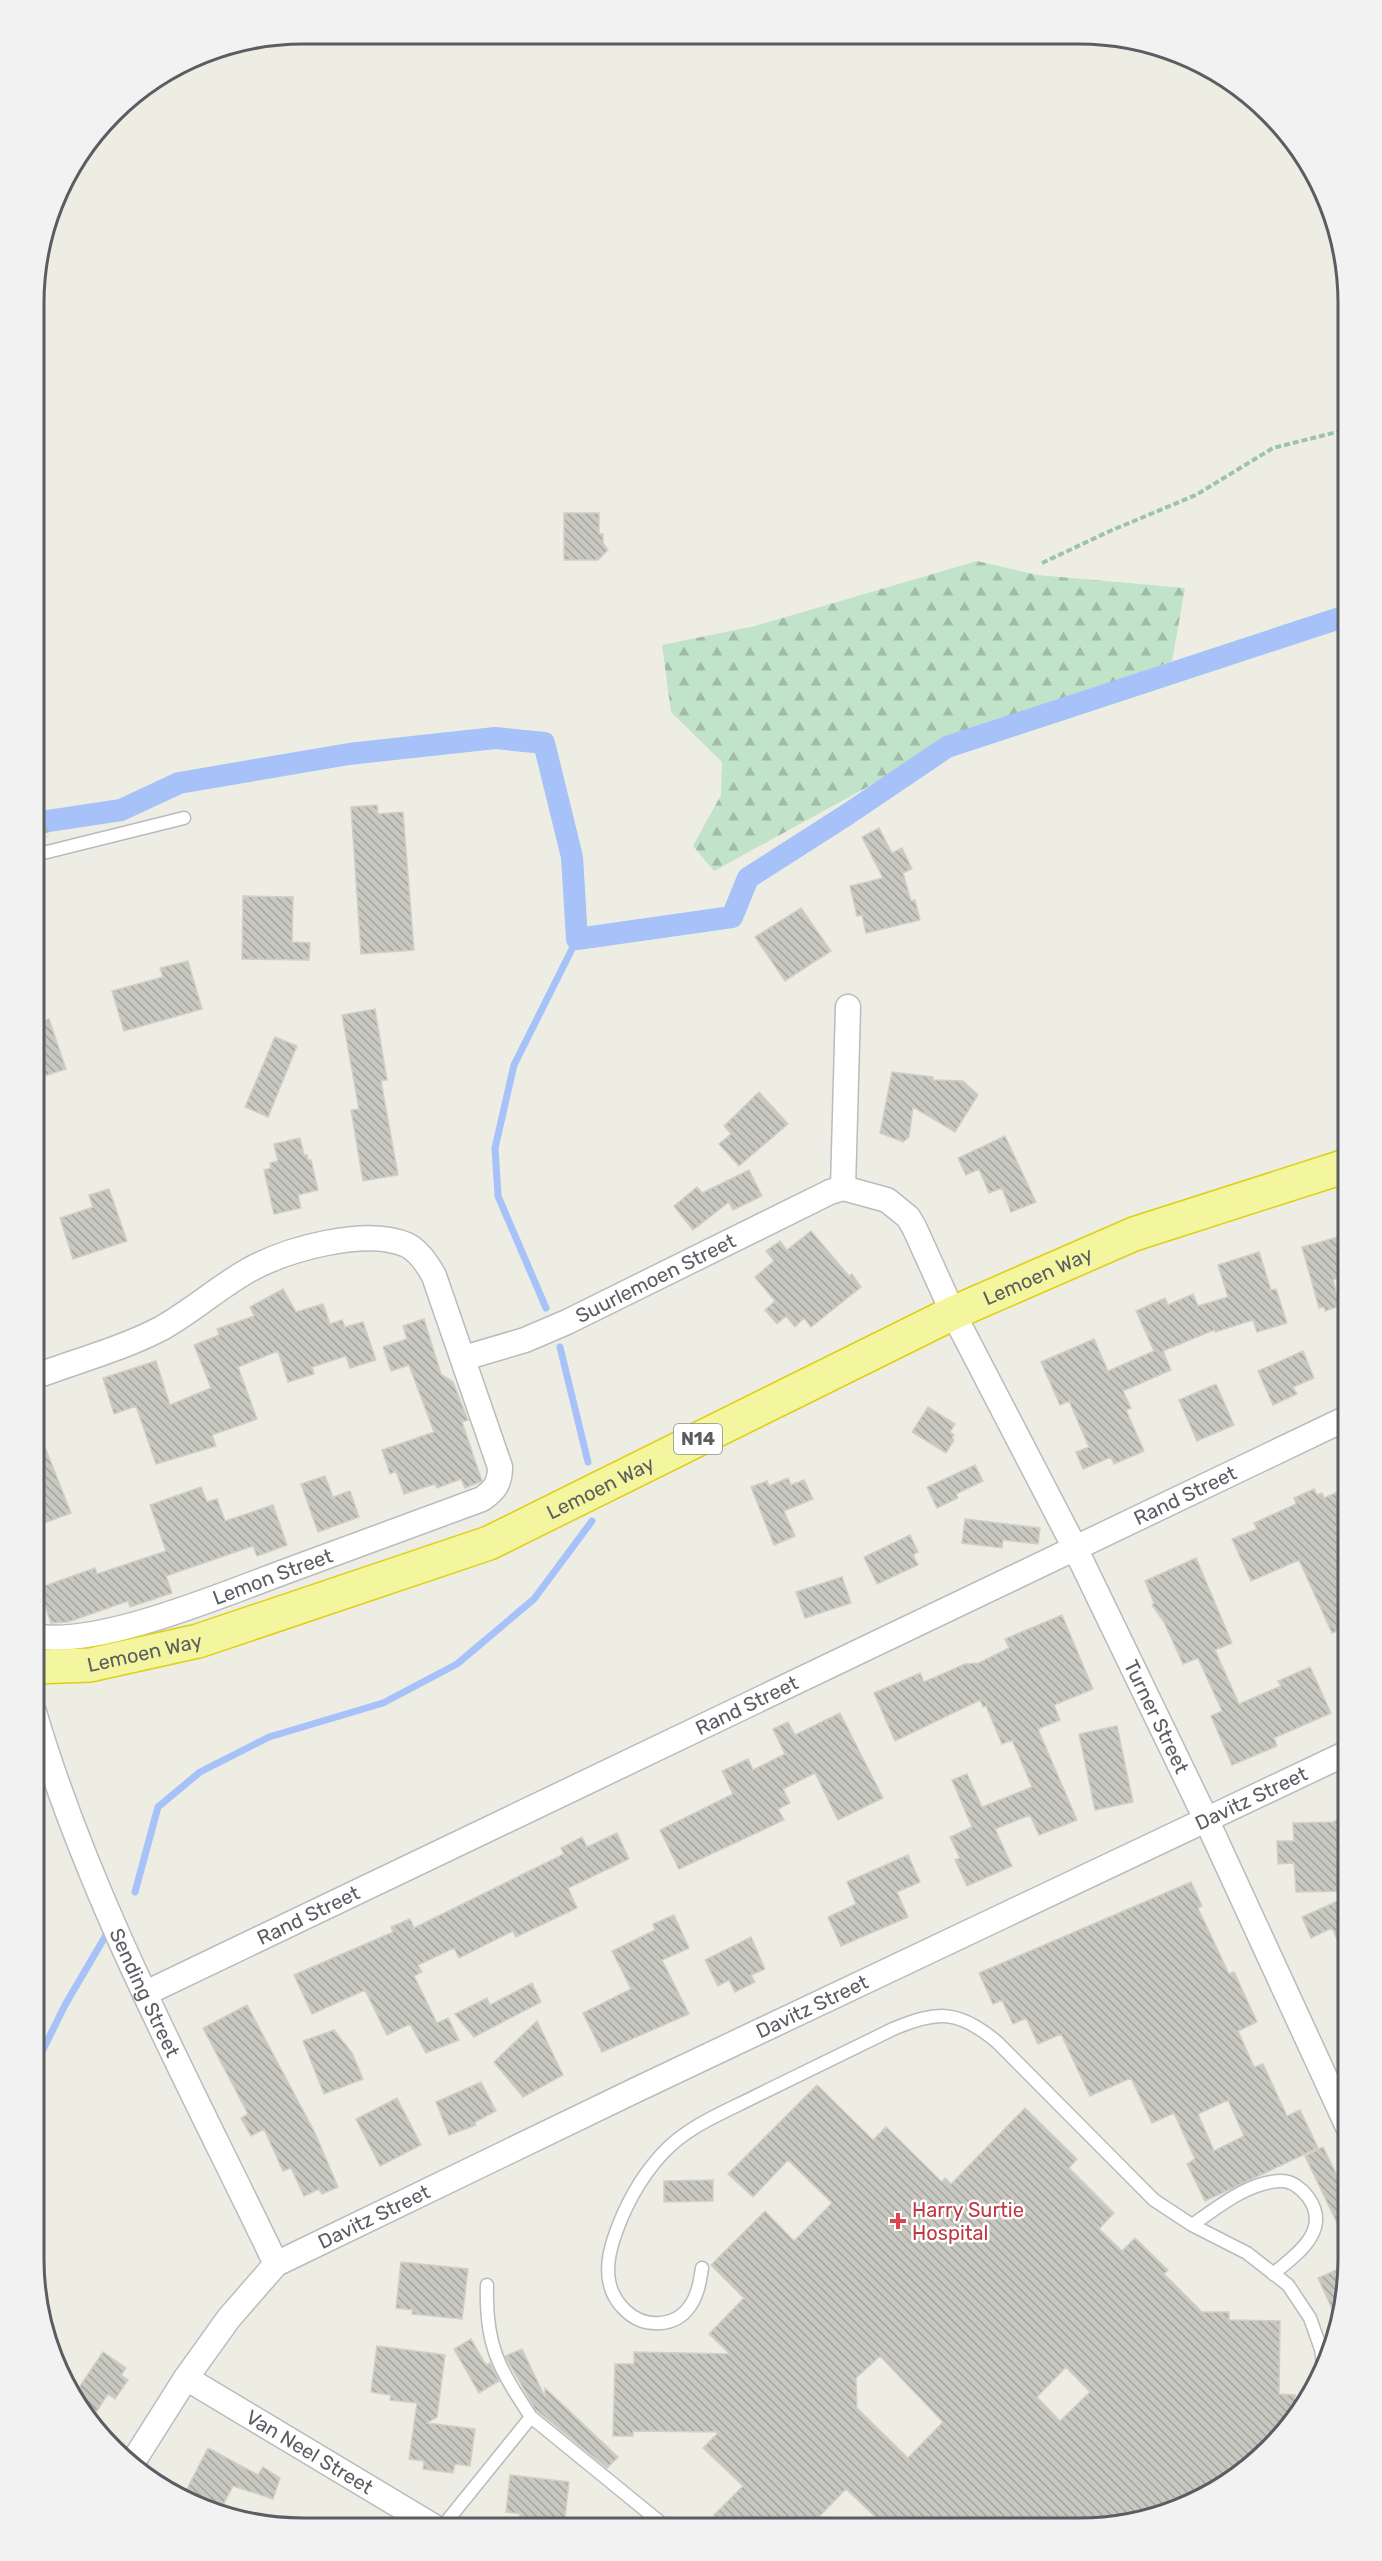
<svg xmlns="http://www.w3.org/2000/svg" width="1382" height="2561" font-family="Rubik,sans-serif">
<defs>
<pattern id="forest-firs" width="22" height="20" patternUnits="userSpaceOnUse" patternTransform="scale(1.5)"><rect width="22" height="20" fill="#c1e3c9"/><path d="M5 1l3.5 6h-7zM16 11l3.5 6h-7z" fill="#a0bba7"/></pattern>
<pattern id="building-back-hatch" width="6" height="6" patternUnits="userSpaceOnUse" patternTransform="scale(1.5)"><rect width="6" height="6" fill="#c8c7c0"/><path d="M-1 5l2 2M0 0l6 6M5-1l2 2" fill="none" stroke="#a5a5a0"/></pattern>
</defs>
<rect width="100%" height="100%" fill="#edede3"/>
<path fill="url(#forest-firs)" d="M977,561l60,14 148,13 -13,73 -241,91 -217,119 -21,-25 28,-51 1,-33 -51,-50 -9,-67 93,-19z"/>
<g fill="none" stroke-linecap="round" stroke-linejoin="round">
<path stroke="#a7c2f9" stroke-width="7" d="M546,1308l-48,-112 -3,-48 19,-83 63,-126
M560,1347l28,115
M135,1892l23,-85 42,-35 69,-35 114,-34 74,-39 77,-65 58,-78
M33,2070l32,-65 44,-75"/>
<path stroke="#a7c2f9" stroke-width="22" d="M35,823l86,-13 58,-27 170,-29 146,-16 49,5 28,114 5,82 155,-22 16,-39 100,-64 99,-67 402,-132"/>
</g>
<path fill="url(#building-back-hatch)" stroke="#d1d0c2" stroke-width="1.5" fill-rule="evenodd" d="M564,513h35v21h4v9l5,7 -10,10h-34z
M377,805l1,9 25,-2 11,138 -53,4 -10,-147z
M879,828l13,25 10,-5 10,21 -9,4 8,28 4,-1 5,20 -54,13 -4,-18 -5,1 -7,-30 33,-8 -21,-41z
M243,896l50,1 -1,45 18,1 -1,17 -67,-1z
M801,908l30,43 -46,30 -30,-44z
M188,961l14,48 -78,22 -12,-40 51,-14 -3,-9z
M375,1009l12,71 -6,1 17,94 -35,6 -12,-71 8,-1 -17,-94z
M49,1019l17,50 -22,7 -10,-28v-24z
M275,1037l22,9 -29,71 -23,-10z
M892,1072l41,5v3l30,1 15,14 -23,37 -42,-25 -4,30 -6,5 -23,-9z
M759,1092l29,32 -49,42 -20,-22 12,-10 -7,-8z
M1005,1136l31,66 -25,10 -9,-24 -13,5 -10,-24 -13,6 -8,-17z
M300,1138l4,17h3l1,5h3l7,30 -20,5 3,13 -27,6 -10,-44 7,-2 -1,-5 8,-2 -4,-17z
M749,1170l13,26 -29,14 -4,-8 -36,28 -19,-24 23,-19 5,6z
M109,1189l18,52 -54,18 -13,-41 33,-11 -4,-12z
M811,1231l38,45 3,-2 9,13 -50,40 -7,-9 -9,9 -9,-11 -9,8 -12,-14 10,-9 -20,-24 19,-16 -8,-10 14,-10 7,9z
M1349,1234v41l-16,5 7,26 -15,5 -1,-4 -5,1 -17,-61z
M1259,1252l12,38 5,-1 11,34 -30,9 -4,-12 -38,12 -1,-2 -51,21 8,19 -48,21 8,17 -5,2 18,41 -30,13 -3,-7 -28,12 -7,-17 13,-5 -20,-46 -9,4 -19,-43 53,-23 14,32 46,-20 -18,-40 29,-13 3,7 25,-11 5,12 30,-9 -10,-32z
M283,1289l13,23 27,-8 7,20 12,-4 3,7 18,-5 13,38 -26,8 -4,-12 -34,11 2,7 -26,8 -10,-31 -40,16 19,52 -45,16 4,11 -60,18 -20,-58 -22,8 -11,-36 53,-17 14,44 41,-17 -17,-43 25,-10 -2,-6 37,-13 -4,-9z
M424,1319l17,55 12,8 15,38 -6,2 20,59 -17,7 -4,-9 -24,9 -2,-4 -31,10 -8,-23 -6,3 -8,-24 52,-18 -25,-67 -18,6 -8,-24 24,-8 -4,-13z
M1303,1351l11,27 -21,9 4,7 -24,11 -15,-34z
M1216,1384l18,41 -37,16 -18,-41z
M928,1407l27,17 -5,8 4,3 -2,3 2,2 -8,13 -34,-21z
M34,1419l37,94 -37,14z
M975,1465l8,16 -27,13 2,4 -21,10 -10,-21z
M325,1476l8,21 17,-6 9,26 -41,15 -17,-48z
M788,1478l3,7 13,-5 9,19 -29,12 11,25 -21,9 -23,-58 16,-6 2,5z
M201,1487l6,15 10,-3 8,22 48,-16 14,40 -30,11 -4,-10 -87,30 6,17 -42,14 -2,-6 -60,21 -17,1 -12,-35 56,-20 2,6 69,-23 -16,-46z
M1349,1487v139l-17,7 -33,-73 -48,21 -19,-42 25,-10 -3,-6 42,-19 -2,-6 20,-9 3,6 5,-2 2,5z
M965,1519l75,9 -2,16 -35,-4 -1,8 -40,-5z
M910,1535l8,17 -5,3 5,10 -41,19 -13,-27z
M1196,1558l36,85 -17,7 24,54 42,-18 -3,-5 32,-14 21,46 -57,25 3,8 -45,19 -21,-49 11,-5 -24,-53 -15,6 -19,-42 -12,-17 2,-2 -9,-22z
M842,1577l9,26 -46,15 -9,-26z
M1062,1615l31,74 -39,16 6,15 -22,9 39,91 -38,15 -9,-20 -35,14 17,37 -45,20 -12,-26 5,-2 -10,-21 22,-10 -20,-47 15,-6 15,33 50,-20 -20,-47 -10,4 -16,-38 -3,1 -3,-7 -85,41 -21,-48 46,-20 4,9 41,-18 14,-1 30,-15 -4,-9z
M840,1713l43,85 -45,22 -23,-47 -32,16 7,14 -12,6 6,11 -105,49 -19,-39 73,-36 -11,-23 26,-12 5,11 32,-16 -12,-25 15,-7 7,13z
M1117,1726l16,76 -38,8 -16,-76z
M1349,1815v76l-53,1 -2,-29 -16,1 -1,-23h17l-1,-18 40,-1z
M617,1833l12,26 -61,29 9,20 -61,29 -3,-6 -54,27 -5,-10 -36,17 4,7 -8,4 23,47 11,-5 11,22 -33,13 -16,-29 -23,11 -22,-45 -53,24 -18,-39 99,-43 -2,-5 19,-8 4,9 150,-74 -3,-6 21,-11 5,10z
M908,1855l12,27 -23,10 11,25 -67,29 -13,-29 28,-13 -9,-22z
M1191,1882l11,24 -4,2 31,66 5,-2 23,50 -19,9 16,36 9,-3 24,52 13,-6 18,38 -113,53 -18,-37 8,-5 -21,-46 -22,10 -21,-45 -41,18 -29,-62 -23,10 -12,-26 -13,6 -11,-24 -9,4 -14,-31zM1228,2100l16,36 -30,15 -16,-37z
M1349,1896l-1,16v53l-16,-37 -21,10 -9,-21z
M674,1915l15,33 -27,12 27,54 -87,38 -19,-39 48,-24 -19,-38 43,-21 -2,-6z
M751,1937l14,32 -14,6 4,7 -20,10 -6,-12 -11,6 -13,-26z
M532,1983l9,19 -67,35 -19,-23 32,-16 3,7z
M247,2005l68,128 23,54 -16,7 -3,-5 -15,7 -13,-28 -8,3 -19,-42 -13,7 -10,-18 7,-4 -45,-86z
M537,2021l26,54 -40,22 -29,-35z
M334,2030l18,23 11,26 -39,15 -21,-53z
M481,2082l15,29 -21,11 1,3 -27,10 -13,-33z
M817,2085l56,55 13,-13 56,55 3,-4 6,6 74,-76 52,51 -8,9 45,45 -15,16 23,22 13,-13 33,32 -4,4 38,38h27v8l51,1 -1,73 16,1 -2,28 -3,3h-12v12l-35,35 -77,41 -86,14 -194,-1 -40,-38 -37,38h-83l-12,-12 29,-29 -40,-38 16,-16 -86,-1v5h-20l2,-72h19v-12l96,2 -21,-20 35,-36 -33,-33 54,-54 29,30 38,-38 -44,-43 -35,37 -25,-23zM880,2356l63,66 -35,36 -51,-50 -1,-30zM1066,2367l24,25 -30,29 -23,-24z
M397,2098l24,47 -41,21 -24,-47z
M1323,2147l25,51v48l-43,-90z
M713,2180v21l-49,1v-21z
M401,2262l67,7 -6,50 -50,-5 1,-4 -17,-2z
M1348,2265v11l-10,46 -20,-44z
M471,2339l15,26 4,-2 9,18 -20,12 -25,-44z
M377,2346l68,9 -8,62 -10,6 48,6 -5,37 -15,-2 -2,9 -30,-4 1,-8 -15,-2 8,-56 -27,-3 1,-5 -20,-3z
M522,2349l23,48v-9l73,69 -11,11 -72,-59 -30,-53z
M103,2352l23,16 -5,7 7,5 -13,19 -7,-5 -19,29 -15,-28z
M208,2448l50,27 5,-8 17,11 -7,21 -40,-13 -11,21 -35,-18z
M510,2475l59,7 -5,45 -45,-5 1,-8 -14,-2z"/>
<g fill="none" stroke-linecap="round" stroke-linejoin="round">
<defs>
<path id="service" d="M35,855l149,-37
M1192,2225c25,-17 57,-44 90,-44 10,0 20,8 26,16 24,33 -11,57 -35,77
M702,2268c-2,13 -4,27 -12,38 -15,22 -46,22 -64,5 -21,-19 -21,-44 -13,-70 10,-31 27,-63 49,-87 25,-28 63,-42 96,-59 45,-22 90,-44 135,-66 45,-19 66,-19 104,13l157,158 38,25 55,28 41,32 22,33 11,31 3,20
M531,2417l135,110
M443,2526l88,-109c-32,-49 -46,-71 -44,-132"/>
<g id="minor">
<path d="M843,1188l5,-181"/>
<path id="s1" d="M464,1358l61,-18 42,-18 263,-130 13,-4 44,12 21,17 6,10 39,86 122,235 131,271 142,308"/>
<path id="s2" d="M34,1636c63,12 188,-41 250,-64 66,-24 132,-48 198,-73 13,-9 18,-16 18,-32l-66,-191c-6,-11 -15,-25 -27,-31 -41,-18 -120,4 -158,25 -30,17 -57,41 -87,58 -40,21 -86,33 -128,49"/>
<path id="s3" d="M34,1712c57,192 156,372 242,552"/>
<path id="s4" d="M146,1993l1203,-576"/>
<path id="s5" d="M186,2378l247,148"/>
<path id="s6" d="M131,2465l55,-87 43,-60 47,-54 362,-175 711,-337"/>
</g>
<g id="trunk">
<path id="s7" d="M34,1667l56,-2 108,-24 291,-98 464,-230 181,-79 215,-69"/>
</g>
</defs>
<use href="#service" stroke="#babbc1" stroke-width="15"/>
<use href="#minor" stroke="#babbc1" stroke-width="27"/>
<use href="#trunk" stroke="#dfcf11" stroke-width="36"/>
<path stroke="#9bc3b0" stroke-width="4" stroke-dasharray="6 3" stroke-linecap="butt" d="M1042,563l68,-32 86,-36 77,-47 76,-19
M35,802l13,34"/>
<use href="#service" stroke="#fff" stroke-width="12"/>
<use href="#minor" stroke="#fff" stroke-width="24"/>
<use href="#trunk" stroke="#f4f69f" stroke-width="33"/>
</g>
<path fill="#e0444e" stroke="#fff" stroke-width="2" d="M895 2212h6v6h6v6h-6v6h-6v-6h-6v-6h6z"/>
<g text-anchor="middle" stroke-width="5" stroke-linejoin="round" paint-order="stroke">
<rect fill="#fff" stroke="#8c8e92" stroke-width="1.5" x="674" y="1424" width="48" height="30" rx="4.5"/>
<g font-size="18" font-weight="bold" fill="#5b5d63">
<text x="698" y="1445">N14</text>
</g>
<g font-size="20" fill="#5b5d63" stroke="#fff">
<text dy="7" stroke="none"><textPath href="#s7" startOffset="1084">Lemoen Way</textPath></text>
<text dy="7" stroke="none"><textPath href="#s1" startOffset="208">Suurlemoen Street</textPath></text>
<text dy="7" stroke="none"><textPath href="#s7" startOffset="598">Lemoen Way</textPath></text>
<text dy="7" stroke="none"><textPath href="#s4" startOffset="1152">Rand Street</textPath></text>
<text dy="7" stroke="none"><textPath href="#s2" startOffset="248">Lemon Street</textPath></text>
<text dy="7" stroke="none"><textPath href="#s7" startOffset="112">Lemoen Way</textPath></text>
<text dy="7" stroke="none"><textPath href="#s4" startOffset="666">Rand Street</textPath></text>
<text dy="7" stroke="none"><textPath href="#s1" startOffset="1047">Turner Street</textPath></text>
<text dy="7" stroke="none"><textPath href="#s6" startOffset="1329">Davitz Street</textPath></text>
<text dy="7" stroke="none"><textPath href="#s4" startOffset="180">Rand Street</textPath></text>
<text dy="7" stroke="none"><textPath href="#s3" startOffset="302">Sending Street</textPath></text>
<text dy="7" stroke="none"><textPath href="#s6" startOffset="843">Davitz Street</textPath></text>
<text dy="7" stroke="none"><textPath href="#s6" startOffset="357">Davitz Street</textPath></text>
<text dy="7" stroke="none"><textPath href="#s5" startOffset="144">Van Neel Street</textPath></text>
</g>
<g font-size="20" fill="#be3a42" stroke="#fff" text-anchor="start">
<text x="912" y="2217">Harry Surtie<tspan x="912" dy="23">Hospital</tspan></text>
</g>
</g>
<path d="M0 0H1382V2561H0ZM303 44H1079A259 259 0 0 1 1338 303V2259A259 259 0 0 1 1079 2518H303A259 259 0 0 1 44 2259V303A259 259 0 0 1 303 44Z" fill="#f2f2f3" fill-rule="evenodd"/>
<path fill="none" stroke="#5b5d63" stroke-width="3" d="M303 44H1079A259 259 0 0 1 1338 303V2259A259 259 0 0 1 1079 2518H303A259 259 0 0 1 44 2259V303A259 259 0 0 1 303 44Z"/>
</svg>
